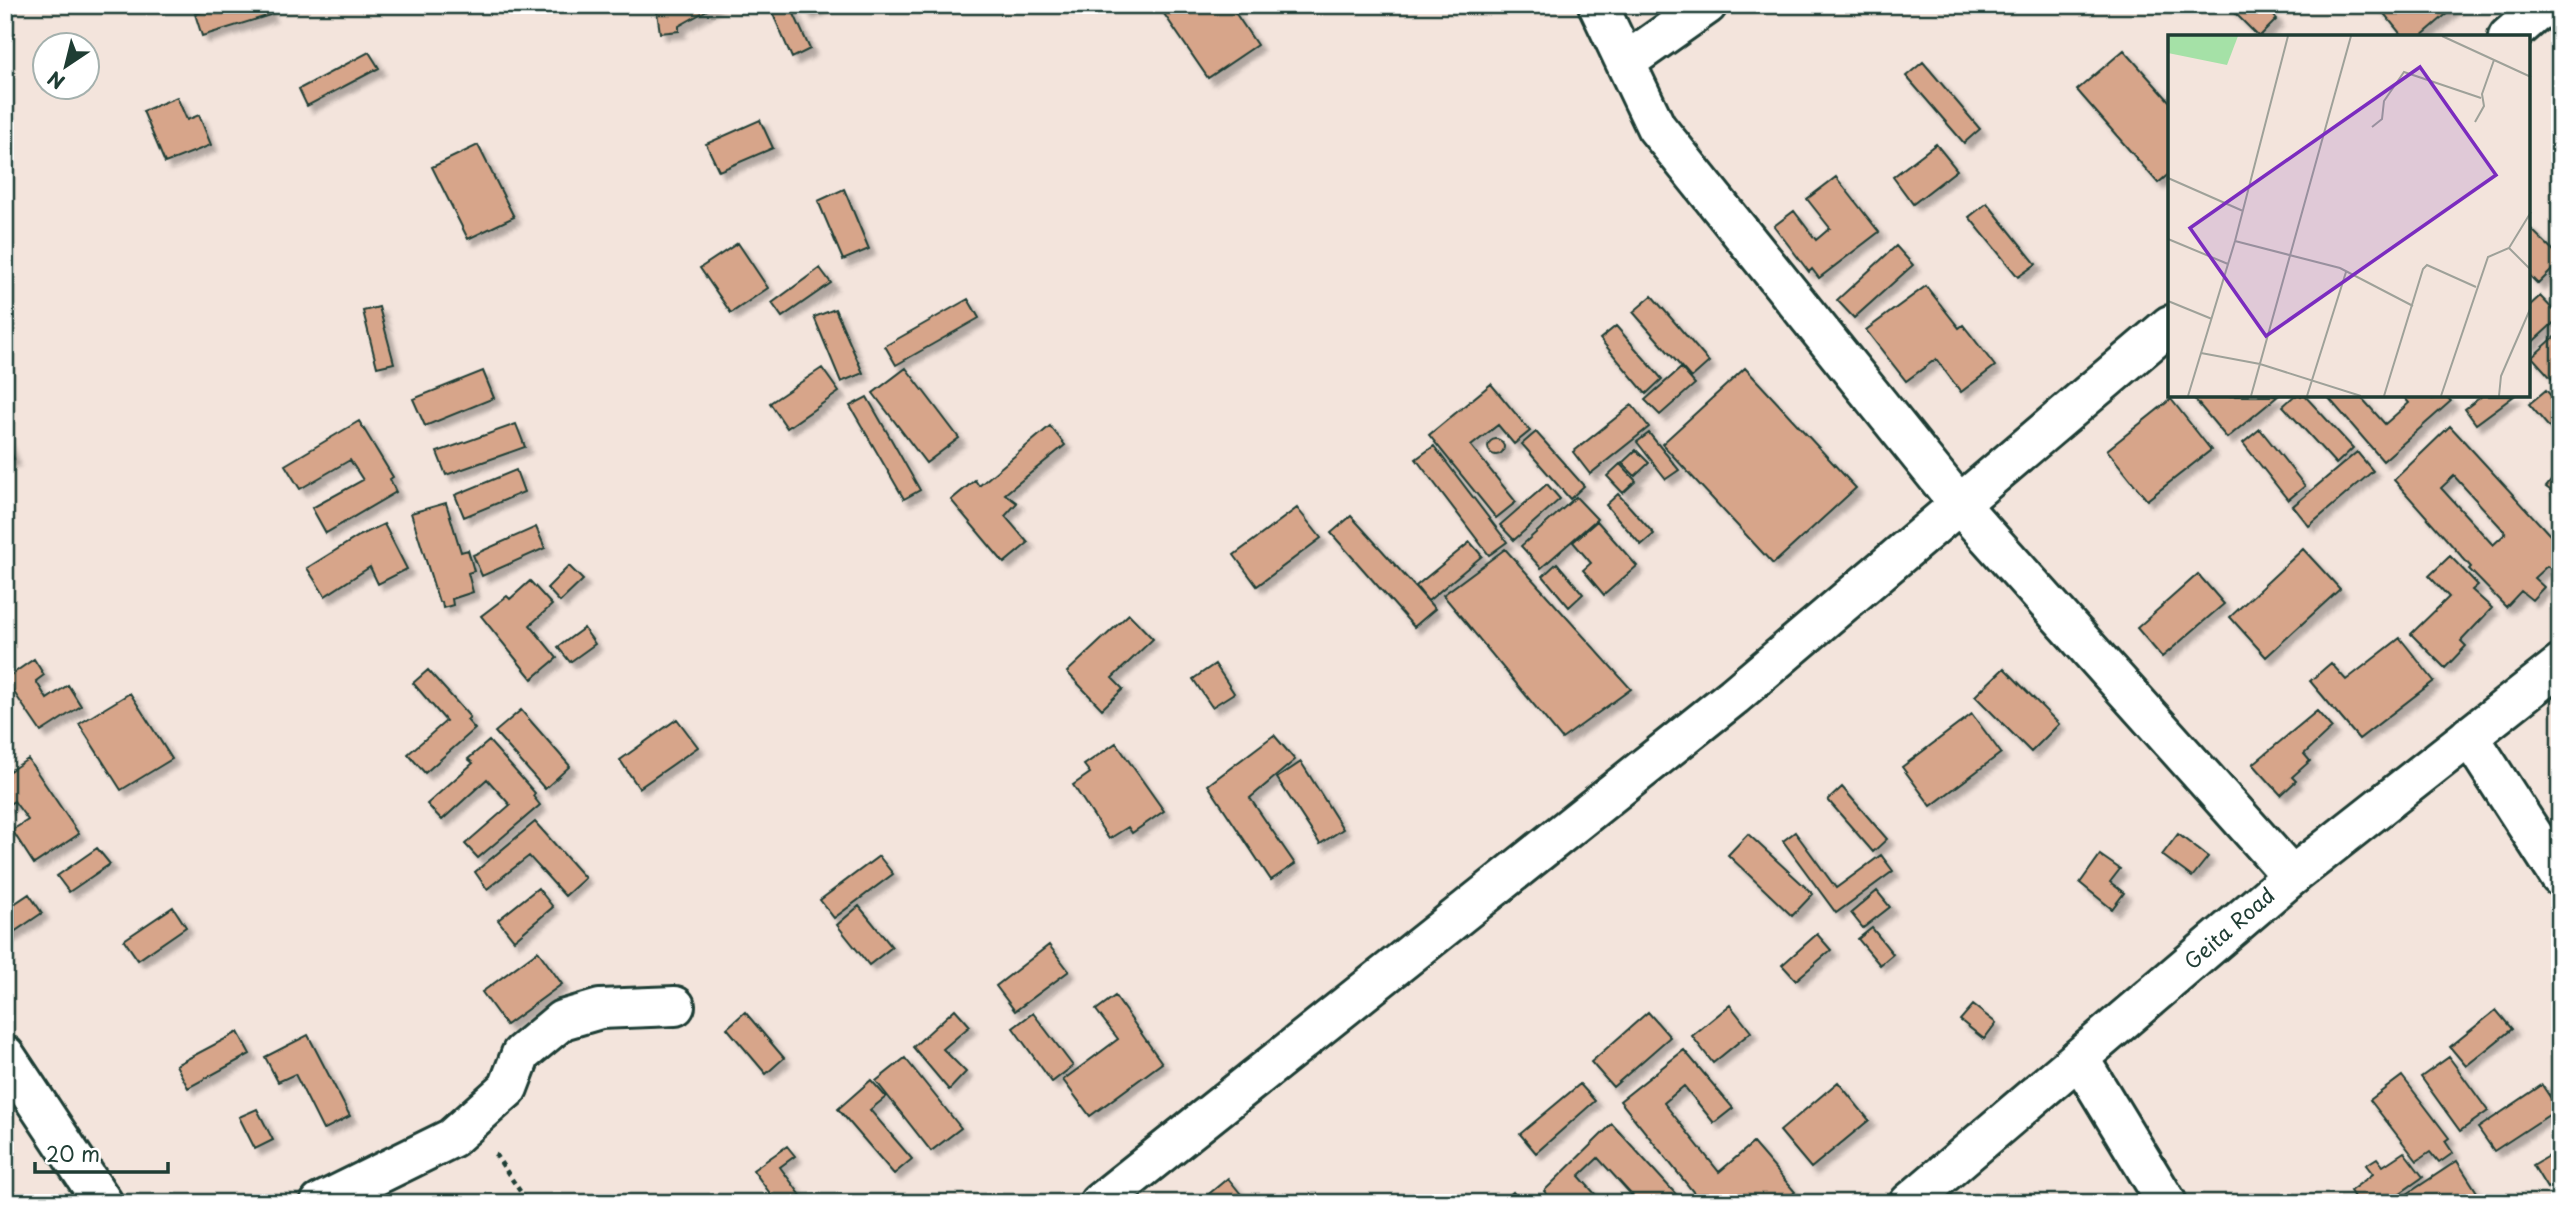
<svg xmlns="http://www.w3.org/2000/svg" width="2565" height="1208" font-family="'Playpen Sans',sans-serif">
<defs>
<filter id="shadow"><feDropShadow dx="6" dy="6" stdDeviation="2" flood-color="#0004"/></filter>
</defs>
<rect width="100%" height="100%" fill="#f3e4dc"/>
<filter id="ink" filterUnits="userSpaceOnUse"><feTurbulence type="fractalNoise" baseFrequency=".0143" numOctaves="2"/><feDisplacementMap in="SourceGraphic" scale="14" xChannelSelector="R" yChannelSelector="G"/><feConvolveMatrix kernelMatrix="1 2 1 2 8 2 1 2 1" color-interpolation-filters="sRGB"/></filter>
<g filter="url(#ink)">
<path fill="#d7a58a" stroke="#1f3d34" stroke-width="2" fill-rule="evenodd" filter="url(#shadow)" d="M225,5h42l3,10 -68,21 -7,-22z
M656,5h60l-37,21v5l-19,2z
M769,5h21l20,44 -18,9z
M803,5h23l-19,8z
M1158,5h72l27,40 -49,33z
M2227,5h36l14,14 -18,18z
M2377,5h80l-37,32h-17z
M2124,50l46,52v71l-12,10 -81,-93z
M369,52l10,16 -72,38 -8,-17z
M1923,62l57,67 -16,14 -58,-67z
M177,97l10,23 12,-5 12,30 -46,18 -22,-52z
M760,120l13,28 -54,23 -13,-27z
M1936,144l21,26 -44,34 -20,-27z
M478,145l36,72 -46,22 -36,-72z
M1836,177l43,55 -60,46 -7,-9 -3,3 -35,-46 20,-15 22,29 14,-12 -23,-29z
M844,189l25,60 -26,11 -25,-59z
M1987,203l49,61 -18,13 -49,-60z
M2528,226l32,31v5l-22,22 -10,-10z
M738,243l30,45 -37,25 -31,-45z
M1896,246l17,19 -59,53 -17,-18z
M820,268l11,15 -49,34 -10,-14z
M1926,286l33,42 4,-3 32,41 -34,26 -25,-33 -30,22 -40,-51z
M1652,296l57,66 -18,16 -58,-66z
M2540,296l20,21 -32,29v-39z
M968,299l11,19 -83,47 -11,-19z
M379,307l15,56 -17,4 -14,-56z
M835,309l28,64 -22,9 -27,-65z
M1616,326l46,53 -16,15 -46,-55z
M2560,332v56l-28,-31z
M822,368l17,24 -52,36 -17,-25z
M906,368l53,70 -33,25 -53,-70z
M1681,368l14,16 -35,31 -15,-15z
M1745,368l111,120 -83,76 -111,-120z
M483,371l11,27 -69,28 -12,-27z
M1491,384l39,47 -16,13 -16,-19 -27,21 45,56 -20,16 -67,-83z
M2546,390l14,16v34l-31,-36z
M2192,396h86l-51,42z
M2294,396h11l48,52 -17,16 -53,-58z
M2327,396h33l25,28 24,-21 -6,-7h27l2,3 14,-3 5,5 -68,60z
M2482,396h32l-38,28 -11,-15z
M867,397l53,93 -16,9 -54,-93z
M2171,399l40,51 -64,50 -40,-50z
M1632,405l17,22 -59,47 -17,-22z
M359,421l34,56 -3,2 6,13 -70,41 -14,-25 51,-28 -13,-20 -50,29 -15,-24z
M516,424l9,23 -79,28 -9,-23z
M1050,426l15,19 -60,49 12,9 -12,13 23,27 -24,20 -53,-63 24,-20 4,6z
M2450,426l110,120v29l-13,-9 -13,12 10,9 -12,13 -11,-9 -15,16 -37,-38 2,-2 -77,-87zM2454,476l52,57 -13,12 -52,-57z
M2260,429l45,57 -17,14 -45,-57z
M1536,432l48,54 -14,13 -48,-55z
M1649,433l30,37 -13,9 -29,-37z
M5,437l9,22 -9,3z
M1488 447a8 8 0 1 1 16 0a8 8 0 1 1-16 0Z
M1434,446l73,96 -18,13 -73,-96z
M1636,450l13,13 -14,13 -13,-13z
M2357,452l16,19 -64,55 -16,-20z
M1620,464l16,17 -13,12 -16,-17z
M516,470l8,22 -60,25 -9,-22z
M2559,471l1,1v25l-14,-10z
M1547,484l13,15 -46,41 -14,-15z
M1618,494l36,40 -13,11 -35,-40z
M1576,497l21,22 -56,49 -20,-22z
M446,503l15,49 7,-2 6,21 -6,2 5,19 -21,7 1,6 -10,3 -1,-6h-3l-28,-89z
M1297,508l24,30 -64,48 -23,-31z
M1351,516l84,93 -21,18 -83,-94z
M1597,521l40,45 -33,29 -21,-25 8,-7 -18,-21z
M384,524l23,45 -29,15 -8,-17 -45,29 -18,-28 52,-32z
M536,527l9,21 -63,28 -9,-21z
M1470,542l12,14 -54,45 -12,-15z
M1505,549l126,140 -69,50 -119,-144z
M2303,549l37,40 -74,68 -36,-40z
M2450,556l28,29 -6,5 20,18 -31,33 5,5 -21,22 -34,-34 38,-37 -20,-21z
M1557,563l26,31 -14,13 -26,-31z
M569,566l14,14 -23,22 -13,-14z
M2198,574l26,30 -62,53 -25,-29z
M530,581l22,24 -22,20 27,33 -25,21 -51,-63 26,-20 3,3z
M1129,614l24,25 -41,39 11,11 -21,20 -35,-37z
M584,628l11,16 -25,18 -12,-15z
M2400,638l34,43 -75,58 -49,-58 21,-18 15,17z
M34,659l10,16 -8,6 11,18 21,-14 13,21 -40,26 -36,-53z
M1215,664l19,29 -22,14 -19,-28z
M2004,668l55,56 -28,28 -56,-56z
M428,670l42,47 -3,3 8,9 -50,44 -17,-19 38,-33 -33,-38z
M130,693l42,66 -51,31 -42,-66z
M521,710l49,56 -25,23 -50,-57z
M2317,711l15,17 -28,26 6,7 -18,16 4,4 -15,14 -28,-31z
M1972,714l29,39 -70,53 -29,-39z
M677,719l21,28 -59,41 -19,-28z
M1274,735l21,25 -45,38 45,66 -24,16 -63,-95z
M489,741l46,52 -2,3 7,9 -62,53 -13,-14 45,-39 -23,-26 -45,41 -15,-16 46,-41 -5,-4z
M1116,743l48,68 -32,22 -4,-6 -19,12 -36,-54 17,-12 -6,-8z
M28,759l51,75 -45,30 -22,-34 16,-10 -14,-19 -9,6v-33z
M1301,762l42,67 -23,15 -43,-66z
M1842,787l45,52 -14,13 -45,-52z
M535,822l50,56 -20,18 -36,-40 -42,33 -12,-17z
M1795,832l41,56 45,-33 12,16 -57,42 -53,-72z
M1748,834l65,60 -21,22 -64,-61z
M2178,834l30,23 -16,20 -30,-22z
M97,848l13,16 -41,28 -12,-16z
M2100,855l20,14 -10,13 14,11 -12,16 -32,-26z
M879,856l14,18 -59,44 -14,-18z
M538,888l15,19 -39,33 -16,-20z
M1877,891l13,16 -27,21 -12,-15z
M29,894l13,19 -34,23 -3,-26z
M859,906l33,41 -23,18 -32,-40z
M173,907l13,20 -48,33 -14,-20z
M1872,928l21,26 -13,11 -22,-26z
M1817,934l14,16 -35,30 -14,-15z
M1049,945l20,26 -54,40 -19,-25z
M538,951l24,33 -56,41 -24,-33z
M1115,996l47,67 -72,53 -27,-36 55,-41 -22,-29z
M1730,1005l21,27 -38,31 -21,-27z
M1973,1005l23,18 -12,16 -24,-19z
M955,1009l15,17 -27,23 23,23 -17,18 -36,-43z
M2496,1010l16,19 -46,37 -16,-19z
M745,1012l39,46 -18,16 -39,-46z
M1648,1012l22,25 -57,50 -22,-25z
M1033,1013l40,53 -21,16 -39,-54z
M238,1032l12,22 -62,34 -12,-23z
M308,1035l42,81 -27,14 -28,-56 -17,8 -13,-25z
M1684,1050l49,58 -19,15 -30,-37 -20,17 55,69 34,-29 42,49 -12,11h-81l-82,-102z
M2449,1057l39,54 -28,20 -39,-54z
M905,1058l56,70 -30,23 -55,-70z
M2402,1076l47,62 -4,3 8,12 -14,10 -9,-11 -13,9 -47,-61z
M871,1080l15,17 -16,13 42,49 -18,15 -56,-65z
M1838,1082l31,38 -58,48 -31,-37z
M1580,1084l15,17 -59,52 -16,-19z
M2542,1085l16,24 -64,42 -16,-23z
M257,1109l16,31 -18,9 -16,-32z
M1612,1124l72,79h-45l-41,-45 -19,18 24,27h-49l-10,-12z
M787,1146l8,10 -15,11 25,34 -3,2h-25l-24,-33z
M2560,1149v31l-13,8 -14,-23z
M2404,1152l19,25 -37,26h-28l-8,-12 23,-17 -7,-9 11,-7 6,8z
M2457,1161l27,42h-80l-3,-5z
M1228,1178l20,25h-50z
M1513,1192l9,11h-22z"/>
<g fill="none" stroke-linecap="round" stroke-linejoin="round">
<defs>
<path id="street" d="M1598,5l58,122 303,377 333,372
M2508,37l37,-32
M1626,62l81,-57
M2469,736l91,141
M5,1055l98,148
M2079,1058l88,145
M320,1203l132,-65 56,-50 13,-34 41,-34 38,-11 75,-3
M1099,1203l635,-507 436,-371"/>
<path id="secondary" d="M1909,1203l383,-327 268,-211"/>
</defs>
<use href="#street" stroke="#1f3d34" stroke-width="44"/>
<use href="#secondary" stroke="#1f3d34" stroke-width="44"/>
<path stroke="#1f3d34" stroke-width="4.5" stroke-dasharray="5 5" stroke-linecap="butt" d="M495,1154l33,49"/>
<use href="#street" stroke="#fff" stroke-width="38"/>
<use href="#secondary" stroke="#fff" stroke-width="38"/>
</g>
</g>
<g text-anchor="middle" stroke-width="7" stroke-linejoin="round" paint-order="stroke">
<g font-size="21" fill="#1f3d34" stroke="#fff">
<text transform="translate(2230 929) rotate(-41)" y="7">Geita Road</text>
</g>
</g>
<g transform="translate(2168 35)">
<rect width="362" height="362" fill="#f3e4dc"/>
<path d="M0,1h70l-11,29 -59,-12z" fill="#a5e1a7"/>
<path fill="none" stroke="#9ea199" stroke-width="2" d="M274,1l89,41M307,87l9,-16 -2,-12 12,-34M204,92l10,-8 2,-18 20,-29 77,26M0,143l75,33M0,204l60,25M67,206l105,27 73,38M341,213l22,22M0,266l44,18M33,318l59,11 101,32M20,361l47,-155 53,-205M83,361l100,-360M139,361l39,-124M216,361l39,-127 4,-4 49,22M273,361l47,-139 21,-9 22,-36M331,361l2,-20 30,-69"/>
<path fill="#7b2cbf" fill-opacity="0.15" stroke="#7b2cbf" stroke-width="3.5" d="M252,32l76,108 -230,161 -76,-108z"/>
<rect width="362" height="362" fill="none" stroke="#1f3d34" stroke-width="3.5"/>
</g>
<rect width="2565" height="1208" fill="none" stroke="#fff" stroke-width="28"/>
<rect x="14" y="14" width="2537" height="1180" fill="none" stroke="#1f3d34" stroke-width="2.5" filter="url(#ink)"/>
<g transform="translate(66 66) rotate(215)"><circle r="33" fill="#ffffff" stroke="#a5b1ae" stroke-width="2"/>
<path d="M0-5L12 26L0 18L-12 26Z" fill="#1f3d34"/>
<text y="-10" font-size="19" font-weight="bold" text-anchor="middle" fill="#1f3d34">N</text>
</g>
<path d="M35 1162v10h133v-10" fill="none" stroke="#1f3d34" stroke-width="3.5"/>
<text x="46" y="1162" font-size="21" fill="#1f3d34" stroke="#ffffff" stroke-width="5" paint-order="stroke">20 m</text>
</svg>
